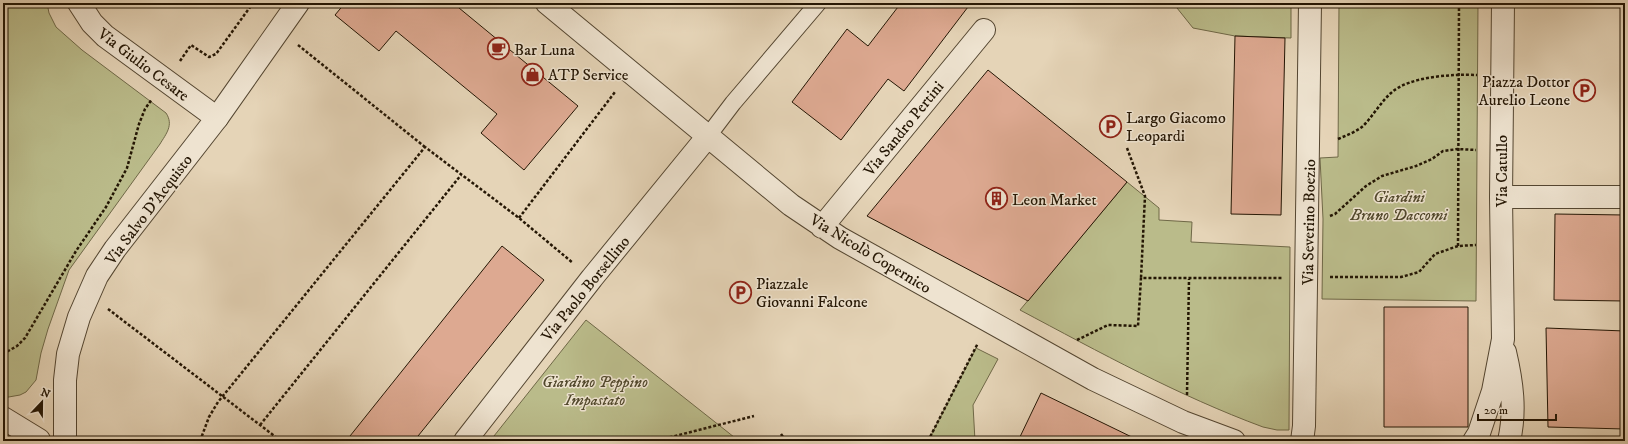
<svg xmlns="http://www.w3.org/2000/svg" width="1628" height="444" font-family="'IM FELL DW Pica',serif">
<rect width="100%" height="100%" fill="#e5d4b7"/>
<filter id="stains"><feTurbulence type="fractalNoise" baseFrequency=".005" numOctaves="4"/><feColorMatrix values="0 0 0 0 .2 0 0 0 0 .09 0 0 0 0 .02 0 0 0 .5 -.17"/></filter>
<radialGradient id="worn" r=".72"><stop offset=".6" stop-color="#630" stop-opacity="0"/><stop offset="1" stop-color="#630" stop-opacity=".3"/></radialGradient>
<path fill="#babb8a" stroke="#6f6847" d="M3,3h44l2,10 7,14 26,23 84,63c8,12 0,21 -6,31l-91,126 -21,59 -7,24 -5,27 -10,12 -6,3 -17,3z
M1173,3h118v35l-56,-2 -42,-8z
M1339,3h139l-2,298 -154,-2 1,-80 -3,-61 18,-1z
M1127,182l32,26v12l33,2 -1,20 99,5 -1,183h-12l-14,-3c-84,-31 -164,-75 -243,-117z
M586,320l153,121h-249z
M976,348l22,11 -25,46 2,36h-47z"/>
<path fill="#dda991" stroke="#241604" d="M345,3h108l125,103 -54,64 -43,-37 16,-19 -101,-83 -17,20 -44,-36z
M901,3h70l-67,88 -16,-12 -47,61 -49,-38 55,-73 21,17z
M1235,36l50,2 -4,177 -50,-1z
M988,70l139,112 -99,119 -161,-85z
M1555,214l70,1v86l-71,-1z
M502,246l42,34 -130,161h-68z
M1384,307h84v120h-84z
M1546,328l79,3v98l-77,-2z
M1041,393l99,48h-122z"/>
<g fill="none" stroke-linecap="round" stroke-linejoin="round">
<defs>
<path id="service" d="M708,136l25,-33 85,-100"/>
<path id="minor" d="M79,3l13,20 13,13 112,82
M547,3l244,202 49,33 253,141 90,43 51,19
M1501,197h124
M822,227l162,-197
M1505,352c7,30 11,59 4,89
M3,418l36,22
M465,441l127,-163 116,-142
M1302,441l2,-15 6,-423
M1474,441l5,-8 14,-42 10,-52 -2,-142 2,-194"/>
<path id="tertiary" d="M65,441v-61l3,-26 11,-37 18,-41 18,-27 102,-131 81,-115"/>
</defs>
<use href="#service" stroke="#544631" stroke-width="18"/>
<use href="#minor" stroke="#544631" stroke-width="24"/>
<use href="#tertiary" stroke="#544631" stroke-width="24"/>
<path stroke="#241604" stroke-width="2.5" stroke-dasharray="3 2" stroke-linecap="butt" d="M298,45l127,102
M180,61l11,-16 18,12 7,-3 37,-51
M1338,139c9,-4 18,-7 25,-13 10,-10 17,-23 28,-33 18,-17 63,-19 86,-18
M1127,148l18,48 -4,82
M1330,216l5,-2 31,-28 16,-10 34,-10 16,-7 11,-8 15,-2 18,1
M519,218l96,-126
M1458,246l1,-243
M1330,277h71l18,-5 16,-18 23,-8 18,-1
M108,309l173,132
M1077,340l31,-15 30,1 3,-48h142
M3,354l14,-8 8,-8 51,-87 30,-44 21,-39 12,-44 6,-15 7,-10
M1187,395l2,-116
M260,425l201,-250
M781,434l5,7
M200,441l9,-24 9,-15 207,-255 94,71 54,45
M655,441l99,-25
M928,441l50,-98"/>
<use href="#service" stroke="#eee3d0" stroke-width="16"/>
<use href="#minor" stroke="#eee3d0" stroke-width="22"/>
<use href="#tertiary" stroke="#eee3d0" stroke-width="22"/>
</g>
<defs>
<symbol id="cafe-ring" viewBox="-11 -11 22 22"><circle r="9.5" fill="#eee3d0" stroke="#8f2418" stroke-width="1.5"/><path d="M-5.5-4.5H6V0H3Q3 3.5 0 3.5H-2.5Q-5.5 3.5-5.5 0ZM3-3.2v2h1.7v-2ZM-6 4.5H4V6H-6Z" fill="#8f2418"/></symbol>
<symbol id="shop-ring" viewBox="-11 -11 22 22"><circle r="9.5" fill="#eee3d0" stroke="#8f2418" stroke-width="1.5"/><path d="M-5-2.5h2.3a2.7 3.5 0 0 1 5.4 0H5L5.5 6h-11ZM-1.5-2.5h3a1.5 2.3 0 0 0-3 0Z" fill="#8f2418"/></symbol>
<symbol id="parking-ring" viewBox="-11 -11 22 22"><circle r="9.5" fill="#eee3d0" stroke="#8f2418" stroke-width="1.5"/><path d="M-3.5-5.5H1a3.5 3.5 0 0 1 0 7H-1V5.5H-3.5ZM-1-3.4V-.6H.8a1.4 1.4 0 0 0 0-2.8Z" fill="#8f2418"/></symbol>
<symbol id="building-ring" viewBox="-11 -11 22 22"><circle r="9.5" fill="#eee3d0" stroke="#8f2418" stroke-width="1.5"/><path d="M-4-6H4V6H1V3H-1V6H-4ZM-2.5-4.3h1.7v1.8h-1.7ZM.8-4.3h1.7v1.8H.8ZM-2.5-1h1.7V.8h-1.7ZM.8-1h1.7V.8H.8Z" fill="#8f2418"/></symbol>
</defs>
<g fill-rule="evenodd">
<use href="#cafe-ring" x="486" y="36" width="25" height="25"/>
<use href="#shop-ring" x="520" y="62" width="25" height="25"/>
<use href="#parking-ring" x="1572" y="78" width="25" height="25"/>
<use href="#parking-ring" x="1098" y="114" width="25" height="25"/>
<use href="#building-ring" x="984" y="186" width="25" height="25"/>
<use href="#parking-ring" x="728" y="280" width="25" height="25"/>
</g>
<g text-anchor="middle" stroke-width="3" stroke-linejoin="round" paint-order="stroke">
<g font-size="16" fill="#241604" stroke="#eee3d0" text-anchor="start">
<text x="514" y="55">Bar Luna</text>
<text x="548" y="80">ATP Service</text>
<text x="1570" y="87" text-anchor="end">Piazza Dottor<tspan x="1570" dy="18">Aurelio Leone</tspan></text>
<text x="1126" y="123">Largo Giacomo<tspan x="1126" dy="18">Leopardi</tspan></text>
<text x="1012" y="205">Leon Market</text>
<text x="756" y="289">Piazzale<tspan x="756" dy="18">Giovanni Falcone</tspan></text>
</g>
<g font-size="16" fill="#241604" stroke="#eee3d0">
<text transform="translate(144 64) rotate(37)" y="6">Via Giulio Cesare</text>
<text transform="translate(903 128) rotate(-51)" y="6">Via Sandro Pertini</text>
<text transform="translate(1501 171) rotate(-90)" y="6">Via Catullo</text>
<text transform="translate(148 209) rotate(-53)" y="6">Via Salvo D'Acquisto</text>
<text transform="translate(1308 222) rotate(-89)" y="6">Via Severino Boezio</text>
<text transform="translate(871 253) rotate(31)" y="6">Via Nicolò Copernico</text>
<text transform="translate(585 288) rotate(-51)" y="6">Via Paolo Borsellino</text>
</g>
<g font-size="16" font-style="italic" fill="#51482c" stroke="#eee3d0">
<text x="1399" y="202">Giardini<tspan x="1399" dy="18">Bruno Daccomi</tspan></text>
<text x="595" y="387">Giardino Peppino<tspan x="595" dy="18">Impastato</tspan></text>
</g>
</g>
<rect width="1628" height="444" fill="none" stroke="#e5d4b7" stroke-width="16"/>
<rect x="4" y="4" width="1620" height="436" fill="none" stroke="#241604" stroke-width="2"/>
<rect x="8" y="8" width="1612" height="428" fill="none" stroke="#241604"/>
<g transform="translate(42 402) rotate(22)" stroke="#eee3d0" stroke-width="3" paint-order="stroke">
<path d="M0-3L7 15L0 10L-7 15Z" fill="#241604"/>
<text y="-6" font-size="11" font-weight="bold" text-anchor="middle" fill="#241604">N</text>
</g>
<path d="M1478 414v6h78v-6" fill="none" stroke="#241604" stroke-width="2"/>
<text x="1484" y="414" font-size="12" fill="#241604" stroke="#eee3d0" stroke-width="3" paint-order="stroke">20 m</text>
<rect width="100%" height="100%" filter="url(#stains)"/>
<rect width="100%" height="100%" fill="url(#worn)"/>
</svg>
